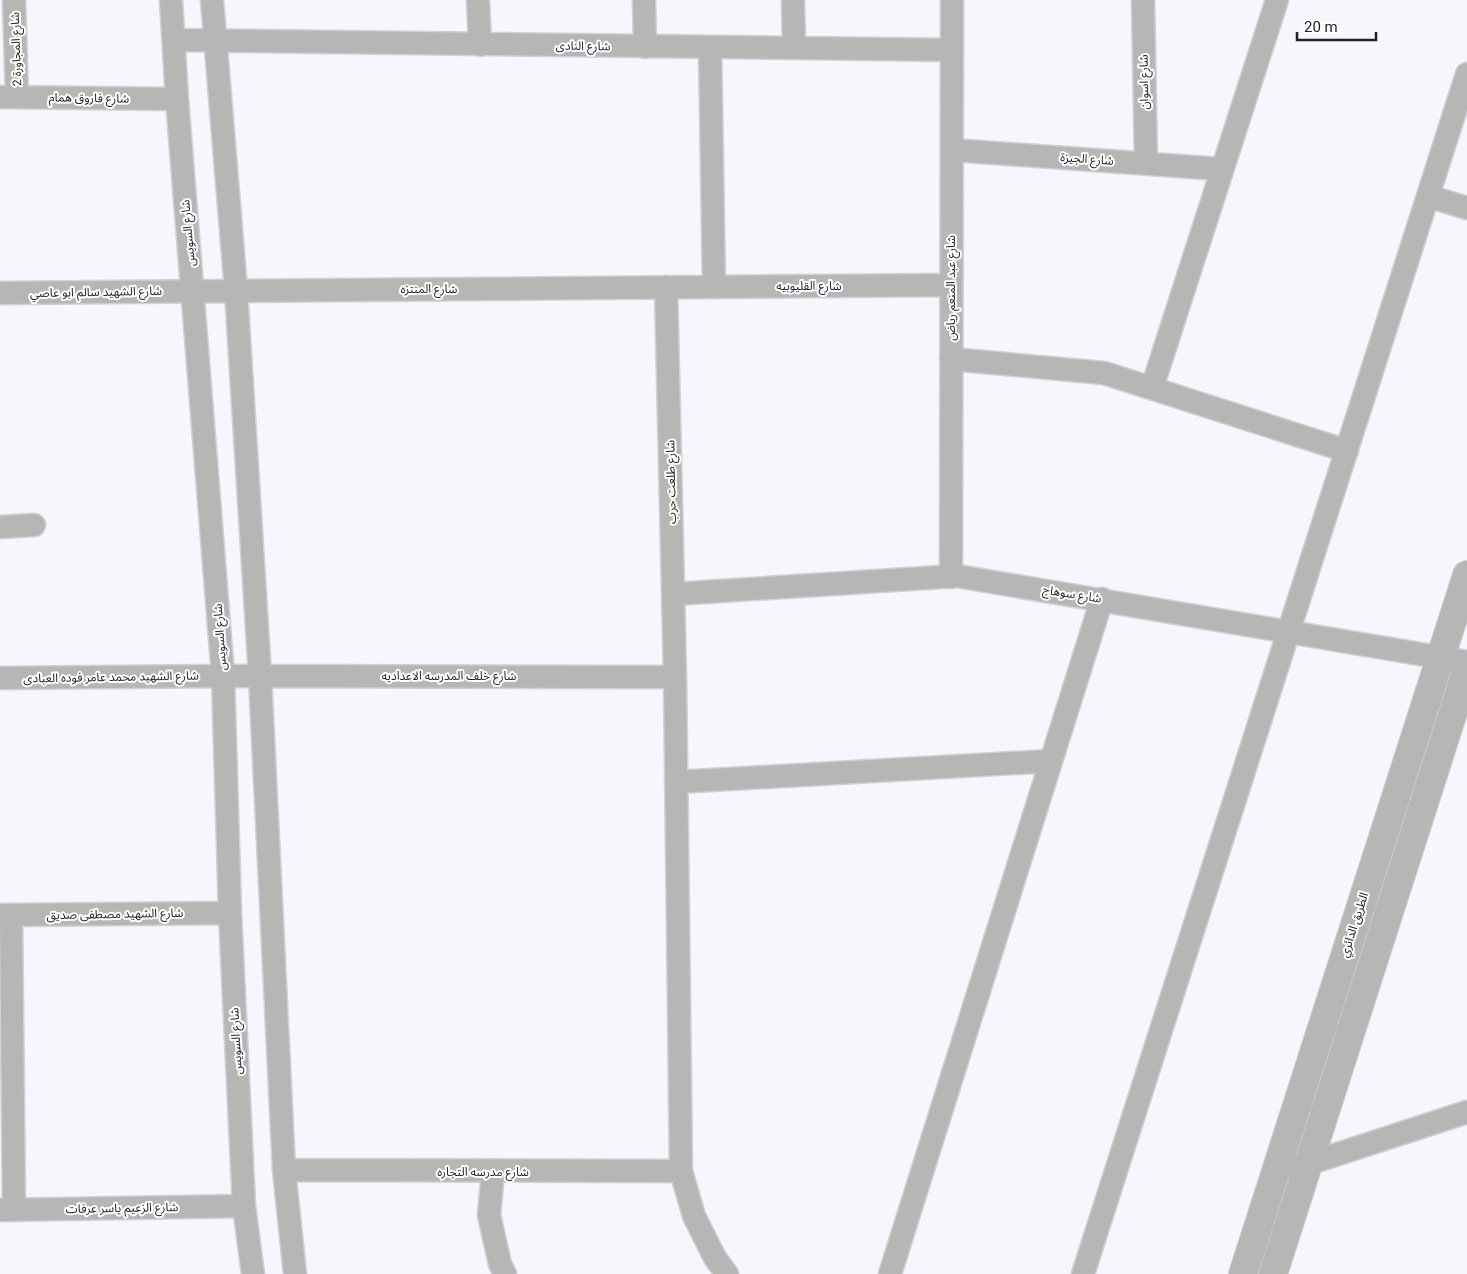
<svg xmlns="http://www.w3.org/2000/svg" width="1467" height="1274" font-family="Roboto,'Noto Sans Arabic',sans-serif">
<rect width="100%" height="100%" fill="#f7f6fd"/>
<g fill="none" stroke-linecap="round" stroke-linejoin="round">
<defs>
<path id="minor" d="M14,0l3,97
M171,0l6,99 46,577 7,237 14,293 9,68
M212,0l24,290 24,386 24,494 11,104
M478,0l2,45
M644,0l1,47
M793,0l1,48
M1143,0l3,163
M174,40l778,10
M710,47l4,240
M0,97l177,2
M952,150l269,19
M1428,196l39,12
M666,287l9,390 6,494 13,45 21,42 12,16
M0,293l951,-8
M951,359l153,14 243,78
M1152,388l125,-388
M0,527l34,-2
M951,577l1,-577
M673,594l284,-18 510,86
M0,678l223,-2 452,1
M676,782l375,-21
M0,915l230,-2
M11,915l3,295
M1295,1168l172,-56
M284,1170l397,1
M493,1172l-4,43 11,49 5,10
M0,1210l244,-4
M890,1274l212,-675
M1083,1274l384,-1200"/>
<path id="tertiary" d="M1243,1274l224,-699
M1273,1274l194,-605"/>
</defs>
<use href="#minor" stroke="#d1d0d6" stroke-width="25"/>
<use href="#tertiary" stroke="#d1d0d6" stroke-width="30"/>
<use href="#minor" stroke="#b8b6b4" stroke-width="22"/>
<use href="#tertiary" stroke="#b8b6b4" stroke-width="28"/>
</g>
<g text-anchor="middle" stroke-width="4" stroke-linejoin="round" paint-order="stroke">
<g font-size="12" fill="#222225" stroke="#fff">
<text transform="translate(583 46) rotate(1)" y="4">شارع النادى</text>
<text transform="translate(16 49) rotate(-92)" y="4">شارع المجاورة 2</text>
<text transform="translate(1144 82) rotate(-91)" y="4">شارع اسوان</text>
<text transform="translate(89 98) rotate(1)" y="4">شارع فاروق همام</text>
<text transform="translate(1087 159) rotate(4)" y="4">شارع الجيزة</text>
<text transform="translate(188 233) rotate(-95)" y="4">شارع السويس</text>
<text x="809" y="290">شارع القليوبيه</text>
<text transform="translate(951 288) rotate(-90)" y="4">شارع عبد المنعم رياض</text>
<text x="429" y="293">شارع المنتزه</text>
<text transform="translate(96 292) rotate(-1)" y="4">شارع الشهيد سالم ابو عاصي</text>
<text transform="translate(671 482) rotate(-91)" y="4">شارع طلعت حرب</text>
<text transform="translate(1072 594) rotate(9)" y="4">شارع سوهاج</text>
<text transform="translate(220 637) rotate(-94)" y="4">شارع السويس</text>
<text x="449" y="680">شارع خلف المدرسه الاعداديه</text>
<text transform="translate(111 677) rotate(-1)" y="4">شارع الشهيد محمد عامر فوده العبادى</text>
<text transform="translate(115 914) rotate(-1)" y="4">شارع الشهيد مصطفى صديق</text>
<text transform="translate(1354 925) rotate(-72)" y="4">الطريق الدائري</text>
<text transform="translate(236 1041) rotate(-93)" y="4">شارع السويس</text>
<text x="483" y="1176">شارع مدرسه التجاره</text>
<text transform="translate(122 1208) rotate(-1)" y="4">شارع الزعيم ياسر عرفات</text>
</g>
</g>
<path d="M1297 32v8h79v-8" fill="none" stroke="#222225" stroke-width="2.5"/>
<text x="1304" y="32" font-size="15" fill="#222225" stroke="#ffffff" stroke-width="4" paint-order="stroke">20 m</text>
</svg>
